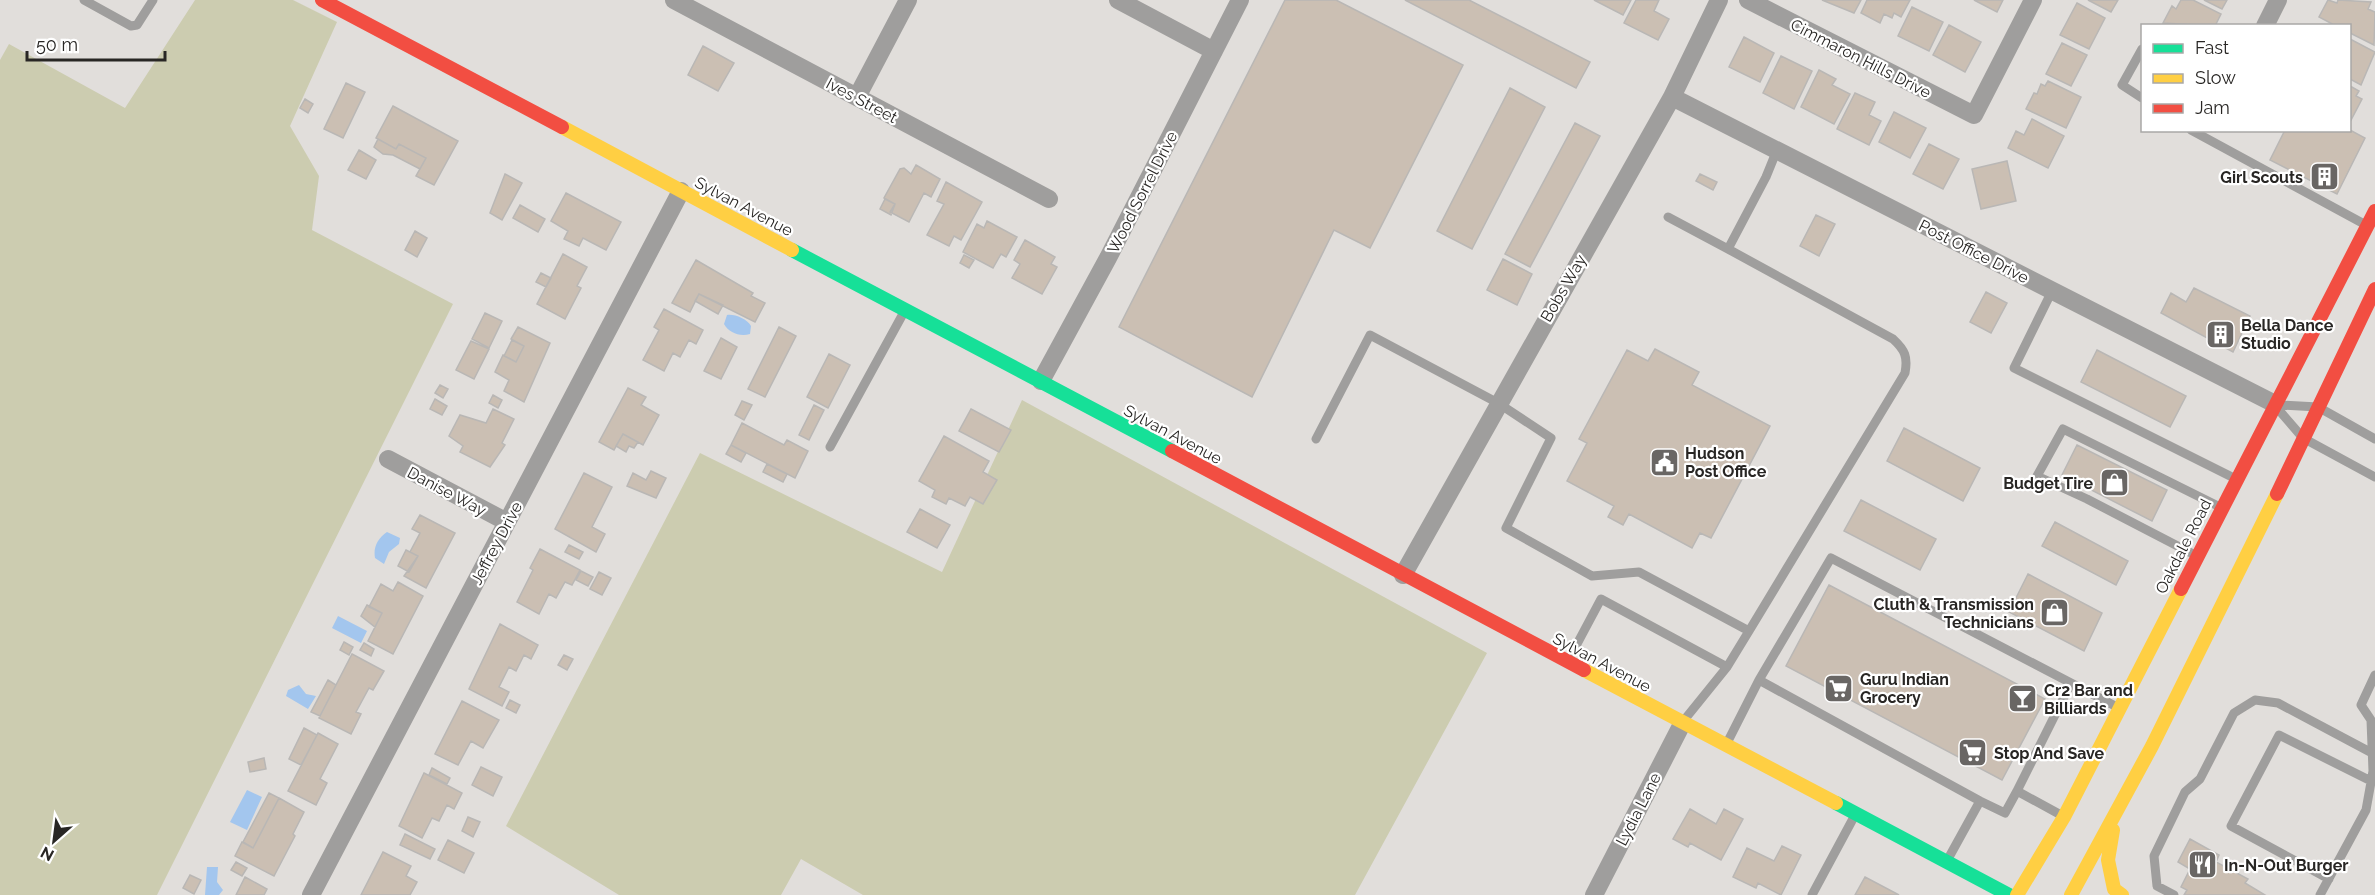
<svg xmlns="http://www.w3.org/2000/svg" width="2375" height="895" font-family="Raleway,sans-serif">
<rect width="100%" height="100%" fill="#e1dedb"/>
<path fill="#ccccb0" d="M195,0h98l44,22 -47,104 29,50 -7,54 141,74 -296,591h-157v-835l9,-16 116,64z
M1022,400l465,253 -132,242h-492l-62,-36 -20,36h-162l-113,-69 194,-373 242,119z"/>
<path fill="#a3c6ee" d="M727,315c8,-1 20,4 24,11l-1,8c-10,3 -21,-1 -26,-10z
M387,532l13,6 -1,6 -10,8 -5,12 -9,-6c-2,-11 3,-20 12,-26z
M338,616l29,15 -6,12 -29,-15z
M299,685l7,9 10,2 -8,13 -22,-13 2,-6z
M247,790l15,7 -15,33 -17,-8z
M207,867h11l-1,15 6,8 -4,5h-14z"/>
<path fill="#cbbfb3" stroke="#b9b7b5" stroke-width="1.5" d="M1285,0h51l127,65 -93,183 -36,-18 -82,167 -133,-70z
M1405,0h64l121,62 -14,26z
M1594,0h37l-8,15z
M1636,0h23l-5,11 15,8 -11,21 -34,-17z
M1822,0h39l-7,13z
M1867,0h43l-9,17 -7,-4 -2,5 -8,-4 -4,9 -19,-10z
M1974,0h29l-6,12z
M2088,0h30l-7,12z
M2181,0h12l28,14 -6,12 -52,-3 9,-17 4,3z
M2204,0h23l-5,9z
M2328,0l9,3 1,-3 33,2 -3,7 7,3 -1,33 -24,-12v-7h-14l-17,-9z
M2077,3l28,15 -16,31 -29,-14z
M1912,7l31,15 -14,29 -31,-15z
M1949,25l32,17 -16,30 -32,-17z
M1744,37l30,16 -14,29 -31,-15z
M2350,39l25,13 -14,33 -11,-6z
M2062,43l25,12 -16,31 -25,-12z
M703,46l31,17 -16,28 -30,-16z
M1781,56l31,15 -18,38 -31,-16z
M1819,70l17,9 -4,6 18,9 -16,30 -33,-17z
M2048,81l33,16 -15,31 -40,-19 8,-16 3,1 4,-10 4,2z
M346,83l19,9 -22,46 -19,-9z
M2350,86l9,5 -3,5 6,3 -11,21z
M1510,88l35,19 -73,142 -35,-18z
M1855,93l20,9 -6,13 12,6 -12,24 -32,-16z
M305,99l8,5 -5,9 -8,-5z
M393,106l65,35 -24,44 -18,-9 10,-18 -27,-14 -3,5 -20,-11z
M1894,112l32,16 -16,30 -31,-16z
M2032,119l32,17 -16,32 -40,-20 8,-17 8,4z
M1575,123l25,13 -70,131 -25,-13z
M2285,130h65l15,8 -28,56 -67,-34z
M378,139l18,10 3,-5 27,14 -6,11 -27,-14 -10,-1 -9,-7z
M1929,144l30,15 -16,30 -30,-15z
M359,150l17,10 -10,19 -18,-9z
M2007,161l9,40 -35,8 -9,-40z
M916,165l24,14 -9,18 -7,-4 -15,29 -19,-10 5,-8 -11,-6 16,-29 4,-1 7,6z
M505,174l17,9 -20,37 -12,-7z
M1700,174l17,8 -4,8 -17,-9z
M946,182l36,20 -21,38 -7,-4 -5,10 -22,-11 17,-31 -7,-3z
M566,193l55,29 -15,28 -23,-12 -4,8 -15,-7 4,-8 -17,-10z
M885,199l10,5 -4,11 -11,-6z
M520,205l25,14 -7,13 -25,-14z
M1816,215l19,9 -16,32 -19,-10z
M987,221l30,16 -11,20 -5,-3 -8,14 -30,-16 14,-28 7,4z
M415,231l12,7 -10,19 -12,-7z
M1025,240l30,17 -4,7 6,3 -15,27 -30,-16 8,-14 -6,-4z
M563,254l24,13 -10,19 4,2 -16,31 -28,-15z
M964,255l10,5 -5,8 -9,-5z
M1503,259l29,15 -15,31 -30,-15z
M696,260l57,33 -2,3 14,7 -10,19 -56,-28 -9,18 -18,-9z
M541,273l10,5 -5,9 -10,-5z
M2194,288l56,28 -17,36 -72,-39 10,-20 15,9z
M1986,292l21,11 -16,30 -21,-11z
M699,294l24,11 -5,9 -23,-13z
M664,309l39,21 -7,14 -7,-4 -9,17 -7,-4 -9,18 -21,-11 16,-30 -5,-3z
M485,313l17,8 -13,27 -17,-9z
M518,327l32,16 -26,59 -20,-11 5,-11 -14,-8 8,-17 13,7 8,-16 -13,-7z
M779,327l17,9 -31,61 -17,-8z
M721,338l16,9 -16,32 -17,-8z
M512,340l12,6 -8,16 -12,-6z
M471,341l18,8 -15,30 -18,-9z
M1655,349l44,23 -7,13 78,41 -59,112 -11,-5 -8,15 -63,-34 -6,11 -15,-8 6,-11 -47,-25 20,-38 -8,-4 48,-89 21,11z
M2097,350l89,46 -16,31 -89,-45z
M829,354l21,11 -22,43 -21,-11z
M440,385l8,4 -5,9 -8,-5z
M628,388l18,9 -5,8 18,10 -16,30 -20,-11 -9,16 -15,-8z
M493,395l9,5 -4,8 -9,-5z
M435,399l12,7 -5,9 -12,-6z
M742,401l10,4 -8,15 -9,-5z
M814,405l10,5 -15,30 -10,-5z
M493,409l21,10 -12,24 3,2 -15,22 -30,-15 3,-6 -14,-10 11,-21 26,8z
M971,409l40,21 -12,22 -40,-21z
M742,423l42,22 3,-5 21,11 -13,27 -64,-33z
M1904,428l76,40 -17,33 -76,-40z
M623,434l15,8 -4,6 -5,-2 -3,6 -10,-6z
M944,436l45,25 -6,11 14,8 -14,24 -13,-7 -5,9 -16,-8 -3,6 -14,-7 3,-7 -16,-9z
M731,445l15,8 -5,9 -15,-8z
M2077,445l90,45 -15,31 -90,-46z
M767,464l20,10 -4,8 -20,-10z
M651,471l15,7 -10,20 -29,-12 6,-13 13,7z
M584,473l28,14 -20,40 13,7 -9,18 -41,-23z
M1861,500l75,39 -16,31 -76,-39z
M920,509l30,16 -13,23 -30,-16z
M420,515l35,18 -29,55 -22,-12 14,-20 -8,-4 10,-19 -8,-4z
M2055,522l73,39 -12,24 -74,-39z
M569,545l14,7 -4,7 -14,-7z
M540,549l40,21 -8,15 -7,-3 -9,16 -7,-4 -10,20 -22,-12 16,-32 -3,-2z
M406,550l12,6 -9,16 -11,-6z
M581,571l12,6 -5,9 -12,-6z
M599,572l12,6 -9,17 -12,-6z
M2028,574l74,39 -18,38 -75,-39z
M398,582l25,14 -30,58 -25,-13 14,-28 -13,-6 12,-23 12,7z
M1829,585l216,114 -43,81 -216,-114z
M367,605l15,8 -7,14 -14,-11z
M500,624l38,21 -7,14 -7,-4 -8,16 -7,-4 -10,20 10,5 -7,14 -33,-17z
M344,642l9,5 -4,8 -9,-5z
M364,643l10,6 -3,7 -11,-6z
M352,654l32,17 -11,19 -4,-2 -13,24 5,2 -10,20 -32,-16z
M564,655l9,4 -6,11 -9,-5z
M328,680l8,5 -16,31 -9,-4z
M510,700l10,5 -4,8 -10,-5z
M462,701l37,19 -16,28 -12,-7 -13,24 -23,-11z
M304,728l13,7 -16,30 -12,-6z
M318,733l20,11 -18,35 7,4 -11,22 -28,-14z
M264,758l2,11 -16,3 -2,-10z
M481,767l21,10 -9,19 -21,-11z
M432,768l18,10 -3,6 -18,-9z
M424,773l38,20 -8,16 -7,-4 -8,16 -7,-3 -10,20 -23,-12z
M269,793l10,5 -26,50 -10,-6z
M279,798l25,14 -11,22 2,2 -21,40 -39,-20 7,-14 11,6z
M1690,809l26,15 8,-15 19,10 -22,41 -31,-17 -2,4 -15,-8z
M468,817l12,5 -7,15 -11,-6z
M405,834l30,15 -5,10 -30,-14z
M2190,839l29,16 -3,7 32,17 -3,4 20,12h-81l3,-5 -6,-3 9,-18 -12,-7z
M448,840l26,13 -10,20 -26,-13z
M1782,846l19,9 -20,40 -23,-12 -2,5 -23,-11 14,-29 27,13z
M383,852l28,14 -5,10 11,6 -7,13h-49z
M236,862l11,6 -5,8 -11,-6z
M190,875l11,5 -7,14 -11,-6z
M245,877l22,12 -3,6h-28z
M1865,877l34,18h-44z"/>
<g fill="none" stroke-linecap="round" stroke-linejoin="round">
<path stroke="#9f9e9d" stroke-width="9" d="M84,0l47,26 6,-1 16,-25
M2142,49l-20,36 20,13
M2191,130l175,95
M1668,217l60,32
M2052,291l-38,77 220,110
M2280,405l38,2 57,32
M2278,409l25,29 72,39
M1316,439l54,-104 128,68 53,35 -45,90 86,48 47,-4 110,59 -22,36 -42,52
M830,447l74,-135
M2195,555l-108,-56 -50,-23 26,-47 157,78
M1749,631l156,-258c3,-16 0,-23 -12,-34l-165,-90 38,-72 11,-27
M1569,659l32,-60 126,68
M1759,680l72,-122 240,125
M1727,743l32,-63 221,121
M2061,815l-44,-24 54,-108 46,24
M1948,859l32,-58 25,12 12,-22
M2329,879l-98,-53 48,-91 92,46
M1812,895l43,-80
M2174,895l-17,-9 -3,-30 31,-64 15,-13 34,-66 21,-13 23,3 94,50
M2320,895l46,-85 7,-39 -2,-51 -10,-15 14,-30"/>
<path stroke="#9f9e9d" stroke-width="18" d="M674,0l375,199
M1118,0l96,51
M1748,0l226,115 59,-115
M2265,26l13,-26
M857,97l51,-97
M1672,97l603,307
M1041,381l67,-123 132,-258
M388,459l119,63
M1403,575l269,-478 47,-97
M311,895l370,-704
M1594,895l88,-171"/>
<path stroke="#16e098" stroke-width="14" d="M792,250l380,201
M1836,803l173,92"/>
<path stroke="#ffcf43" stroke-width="14" d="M562,127l230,123
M1584,670l252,133
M2113,830l-5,30 6,29 8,6
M2017,895l47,-78 117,-228
M2071,895l81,-149 125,-252"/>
<path stroke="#f24e42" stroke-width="14" d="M322,0l240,127
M1172,451l412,219
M2277,494l98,-205
M2181,589l194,-378"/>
</g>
<defs>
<symbol id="building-square" viewBox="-11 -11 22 22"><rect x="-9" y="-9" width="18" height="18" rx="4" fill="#696664" stroke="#fff"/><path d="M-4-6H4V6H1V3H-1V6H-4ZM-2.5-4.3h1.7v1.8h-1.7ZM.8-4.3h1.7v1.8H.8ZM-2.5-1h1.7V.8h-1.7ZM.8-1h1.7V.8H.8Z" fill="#fff"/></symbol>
<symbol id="civic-square" viewBox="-11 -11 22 22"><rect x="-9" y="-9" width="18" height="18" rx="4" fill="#696664" stroke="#fff"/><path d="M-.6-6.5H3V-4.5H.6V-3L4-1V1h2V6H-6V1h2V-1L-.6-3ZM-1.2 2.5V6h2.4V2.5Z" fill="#fff"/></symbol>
<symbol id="shop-square" viewBox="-11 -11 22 22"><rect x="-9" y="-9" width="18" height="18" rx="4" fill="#696664" stroke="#fff"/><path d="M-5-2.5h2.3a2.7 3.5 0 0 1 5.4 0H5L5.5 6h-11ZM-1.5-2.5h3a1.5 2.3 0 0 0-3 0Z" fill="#fff"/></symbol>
<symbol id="supermarket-square" viewBox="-11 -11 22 22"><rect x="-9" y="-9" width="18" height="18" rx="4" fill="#696664" stroke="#fff"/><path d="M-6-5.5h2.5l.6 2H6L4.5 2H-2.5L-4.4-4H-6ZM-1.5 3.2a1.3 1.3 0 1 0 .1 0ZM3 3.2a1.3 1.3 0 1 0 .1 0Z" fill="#fff"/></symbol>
<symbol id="bar-square" viewBox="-11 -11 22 22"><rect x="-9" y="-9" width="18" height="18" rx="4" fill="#696664" stroke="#fff"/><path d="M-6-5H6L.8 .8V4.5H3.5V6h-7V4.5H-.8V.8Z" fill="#fff"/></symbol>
<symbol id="restaurant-square" viewBox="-11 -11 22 22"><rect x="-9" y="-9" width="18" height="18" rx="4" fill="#696664" stroke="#fff"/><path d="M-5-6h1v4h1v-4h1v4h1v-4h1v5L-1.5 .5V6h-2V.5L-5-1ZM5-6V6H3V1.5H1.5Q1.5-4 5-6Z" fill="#fff"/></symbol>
</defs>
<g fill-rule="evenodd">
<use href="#building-square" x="2308" y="160" width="33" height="33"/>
<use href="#building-square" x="2204" y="318" width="33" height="33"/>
<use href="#civic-square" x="1648" y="446" width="33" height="33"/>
<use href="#shop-square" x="2098" y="466" width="33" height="33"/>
<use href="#shop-square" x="2038" y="596" width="33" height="33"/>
<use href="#supermarket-square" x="1822" y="672" width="33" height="33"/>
<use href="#bar-square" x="2006" y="682" width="33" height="33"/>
<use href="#supermarket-square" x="1956" y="736" width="33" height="33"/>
<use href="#restaurant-square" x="2186" y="848" width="33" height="33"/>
</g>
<g text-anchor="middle" stroke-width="4.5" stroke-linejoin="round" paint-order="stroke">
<g font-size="16" fill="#282624" stroke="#fff">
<text transform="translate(1861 58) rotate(27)" y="6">Cimmaron Hills Drive</text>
<text transform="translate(862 100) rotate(28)" y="6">Ives Street</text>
<text transform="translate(1142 192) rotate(-63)" y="6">Wood Sorrel Drive</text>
<text transform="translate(744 206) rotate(28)" y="6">Sylvan Avenue</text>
<text transform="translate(1974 251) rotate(27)" y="6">Post Office Drive</text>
<text transform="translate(1563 288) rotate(-60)" y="6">Bobs Way</text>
<text transform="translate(1173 434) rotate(28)" y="6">Sylvan Avenue</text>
<text transform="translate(447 491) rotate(28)" y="6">Danise Way</text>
<text transform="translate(496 543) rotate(-62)" y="6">Jeffrey Drive</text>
<text transform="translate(2183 546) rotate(-63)" y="6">Oakdale Road</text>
<text transform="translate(1602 662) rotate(28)" y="6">Sylvan Avenue</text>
<text transform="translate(1638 809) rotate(-63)" y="6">Lydia Lane</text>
</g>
<g font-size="16" font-weight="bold" fill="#282624" stroke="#fff" text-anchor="start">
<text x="2303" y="183" text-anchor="end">Girl Scouts</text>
<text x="2241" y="331">Bella Dance<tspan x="2241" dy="18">Studio</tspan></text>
<text x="1685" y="459">Hudson<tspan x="1685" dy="18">Post Office</tspan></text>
<text x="2093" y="489" text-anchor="end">Budget Tire</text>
<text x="2034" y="610" text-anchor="end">Cluth &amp; Transmission<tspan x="2034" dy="18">Technicians</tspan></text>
<text x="1860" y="685">Guru Indian<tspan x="1860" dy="18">Grocery</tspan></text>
<text x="2044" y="696">Cr2 Bar and<tspan x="2044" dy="18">Billiards</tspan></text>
<text x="1994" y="759">Stop And Save</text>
<text x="2224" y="871">In-N-Out Burger</text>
</g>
</g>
<rect x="2141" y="24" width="210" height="108" fill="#ffffff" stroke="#a9a8a7" stroke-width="1.5"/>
<rect x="2153" y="44" width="30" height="9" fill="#16e098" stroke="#a9a8a7" stroke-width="1.5"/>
<text x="2195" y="54" font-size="18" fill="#282624">Fast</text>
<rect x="2153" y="74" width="30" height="9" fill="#ffcf43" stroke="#a9a8a7" stroke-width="1.5"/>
<text x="2195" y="84" font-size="18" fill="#282624">Slow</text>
<rect x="2153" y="104" width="30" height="9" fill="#f24e42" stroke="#a9a8a7" stroke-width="1.5"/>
<text x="2195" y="114" font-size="18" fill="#282624">Jam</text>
<g transform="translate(54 841) rotate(208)" stroke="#ffffff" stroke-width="4.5" paint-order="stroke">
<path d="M0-4.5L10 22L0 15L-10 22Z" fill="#282624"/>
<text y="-9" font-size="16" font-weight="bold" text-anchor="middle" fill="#282624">N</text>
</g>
<path d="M27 51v9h138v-9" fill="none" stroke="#282624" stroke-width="3"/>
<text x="36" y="51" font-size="18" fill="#282624" stroke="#ffffff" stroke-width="4.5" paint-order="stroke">50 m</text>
</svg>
